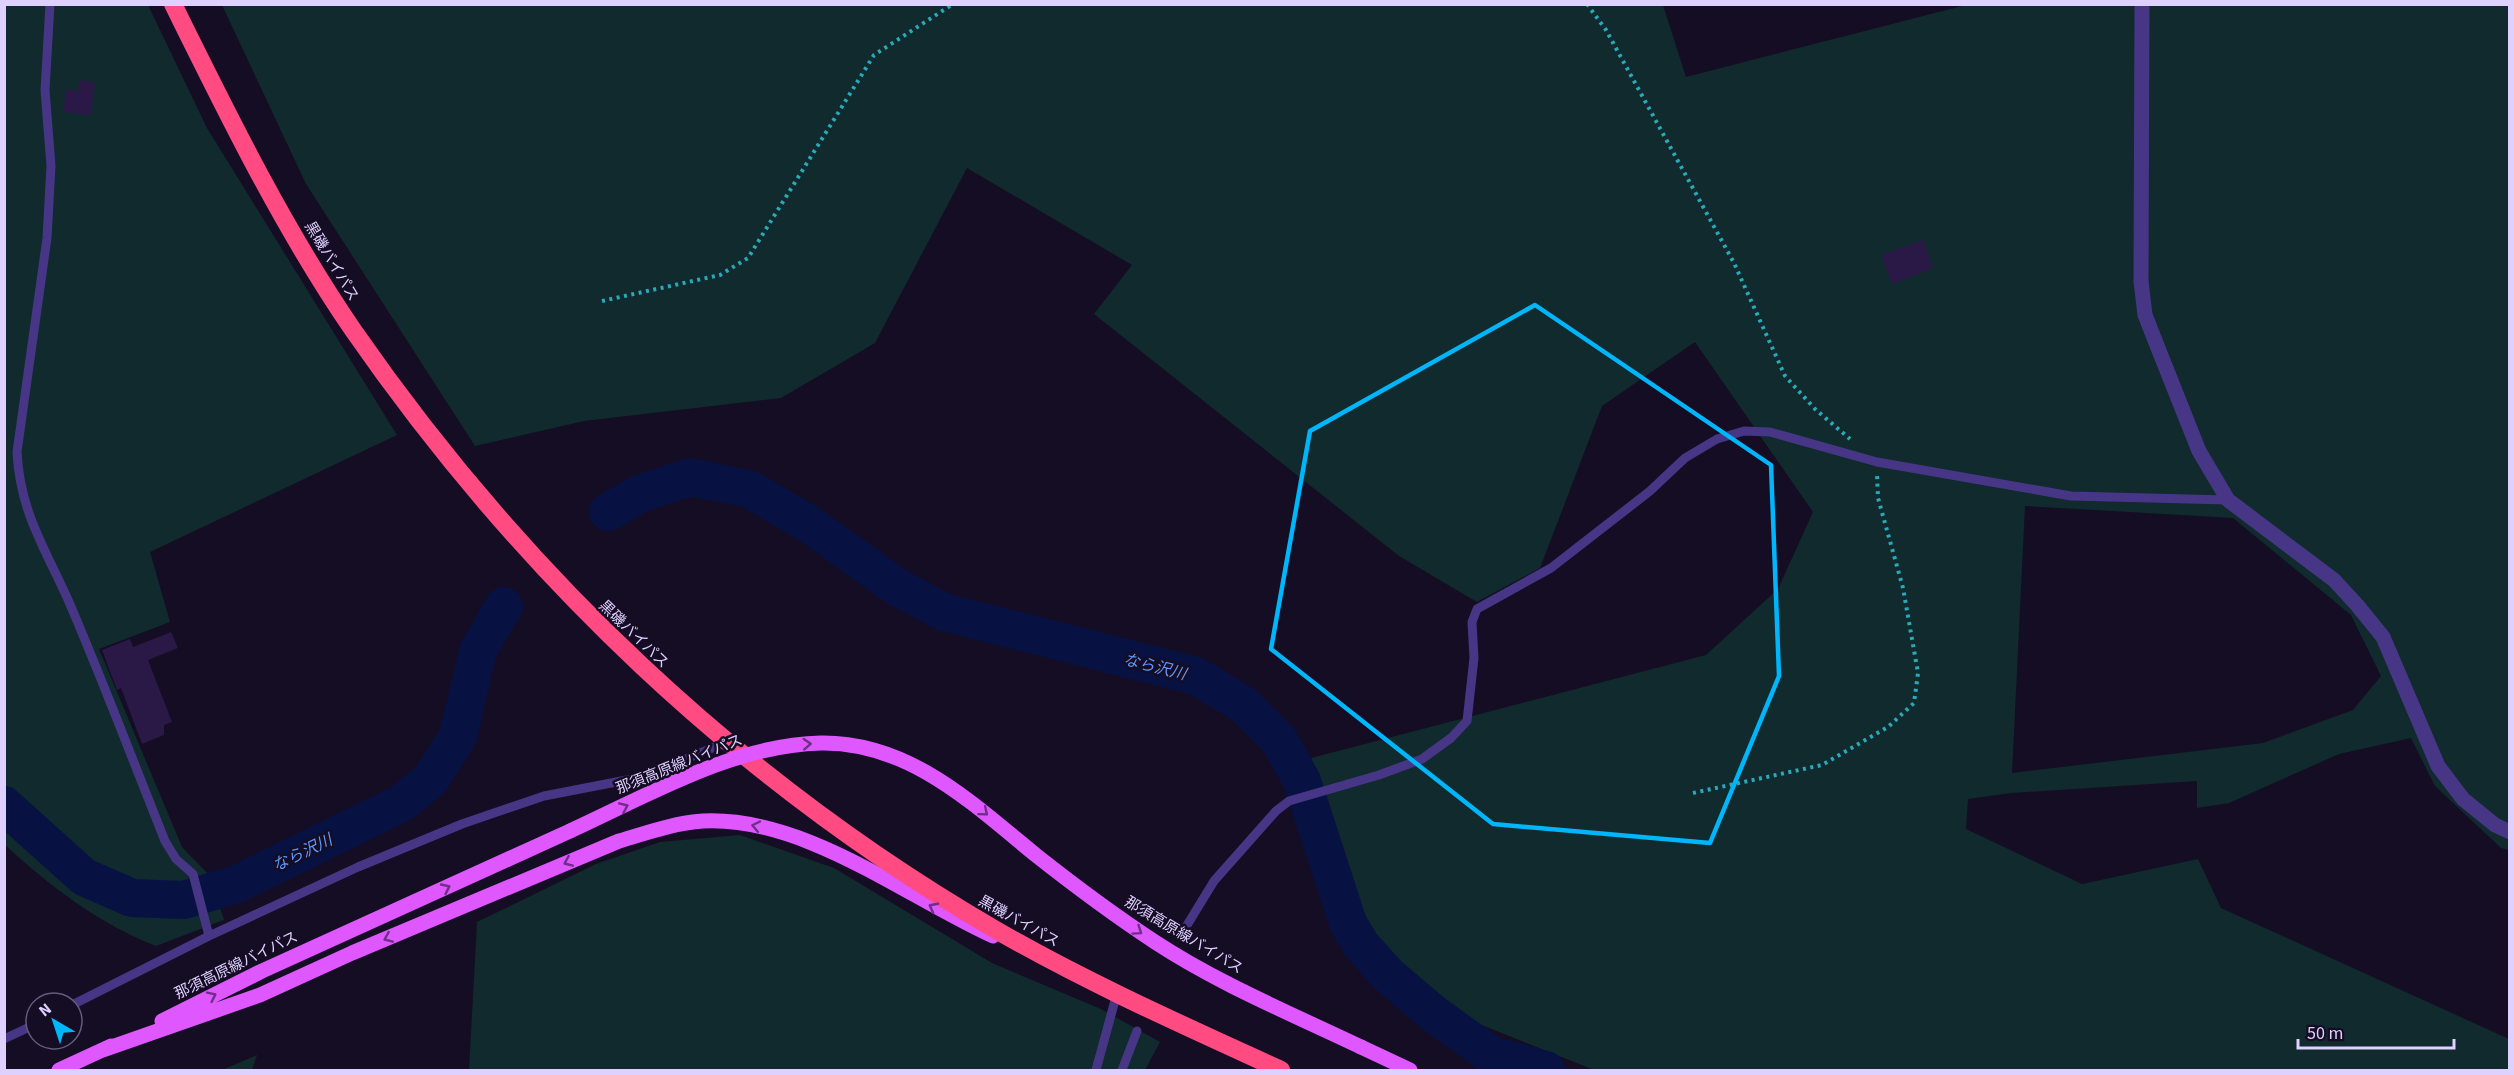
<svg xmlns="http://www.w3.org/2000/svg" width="2514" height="1075" font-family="'Source Sans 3','Noto Sans JP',sans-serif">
<rect width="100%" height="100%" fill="#150d24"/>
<path fill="#102a2e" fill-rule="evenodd" d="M5,5h143l59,123 190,307 -247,117 20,70 -71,27 83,198 27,28 15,45 -68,26c-57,-22 -106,-60 -151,-101z
M222,5h1441l23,72 280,-72h543v845l-8,-2 -66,-62 -24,-48 -72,16 -110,49 -32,5v-27l-186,12 -43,6 -2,30 116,55 116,-25 23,49 288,131v31h-915l-140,-56 -78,-75 -32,-65 -33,-116 395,-103 72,-66 35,-77 -118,-170 -93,64 -62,162 -63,34 -78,-46 -305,-242 38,-49 -165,-97 -92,175 -94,55 -197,23 -109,25 -169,-262zM2025,506l208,12 118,97 30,61 -28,34 -90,33 -251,30z
M740,835l94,33 158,95 109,46 59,33 -15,28h-676l8,-148 119,-58 64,-22z
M257,1055l-5,15h-30z"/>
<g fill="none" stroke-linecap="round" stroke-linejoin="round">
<path stroke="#071243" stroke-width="38" d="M608,512l31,-18 51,-17 59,12 60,35 88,63 47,25 252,64 48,29 35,35 23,41 46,142 13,22 27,30 46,39 57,41 55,15
M4,805l80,72 48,21 52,2 53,-16 165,-81 28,-23 28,-44 20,-85 26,-45"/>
</g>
<path fill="#2a1846" d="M79,80l16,2 -4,33 -28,-3 3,-23 12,2z
M1923,240l10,28 -41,16 -11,-29z
M171,632l7,16 -30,12 24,62 -8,3v10l-22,9 -21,-56 -4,2 -15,-40 28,-11 3,8z"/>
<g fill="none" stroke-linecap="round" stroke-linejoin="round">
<path stroke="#29a9ba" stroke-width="4" stroke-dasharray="3 4.5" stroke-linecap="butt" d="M1587,4l19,26 128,233 51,113 30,33 35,30
M602,301l118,-26 28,-17 126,-203 79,-51
M1693,793l129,-28 66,-38 26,-24 4,-30 -15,-85 -25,-90 -1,-23"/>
<path stroke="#473685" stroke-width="9" d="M50,4l-5,86 6,76 -4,72 -30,214c3,60 28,96 52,150 34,79 64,159 96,239l11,18 17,15 16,62
M1181,935l33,-54 62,-70 13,-10 90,-26 43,-16 29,-21 16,-17 7,-63 -2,-36 5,-13 74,-41 99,-77 35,-33 32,-19 27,-8 26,1 107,30 194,34 157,4
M72,1005l137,-69 149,-69 104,-43 82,-28 98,-19 85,-35
M4,1039l32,-15
M1096,1070l21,-77
M1122,1070l15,-39"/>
<path stroke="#473685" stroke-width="15" d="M2142,4l-1,277 4,34 13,33 41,103 29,49 106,80 23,25 26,32 55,129 25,33 32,26 15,7"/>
<path stroke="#de57ff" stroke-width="15" d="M162,1021l100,-50 308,-140
M1361,1047l49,23
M103,1050l157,-55 92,-42 267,-112c27,-8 55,-18 84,-20 101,-5 202,75 290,115
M59,1070l52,-24"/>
<path stroke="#ff4b82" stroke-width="18" d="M173,4c55,111 110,224 180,326 169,244 386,451 643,600 92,53 189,96 285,140"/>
<path stroke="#de57ff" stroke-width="15" d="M570,831c79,-36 163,-86 251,-88 89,-1 152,61 216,113 38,30 77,59 118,86 64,42 137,72 206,105"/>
</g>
<defs><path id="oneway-chevron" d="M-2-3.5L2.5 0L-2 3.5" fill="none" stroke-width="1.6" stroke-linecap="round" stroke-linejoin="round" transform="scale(1.5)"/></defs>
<g stroke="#6f2e87">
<use href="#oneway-chevron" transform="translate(807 744) rotate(-3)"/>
<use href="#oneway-chevron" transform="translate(624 807) rotate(-24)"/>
<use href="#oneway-chevron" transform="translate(984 812) rotate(40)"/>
<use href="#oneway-chevron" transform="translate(756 826) rotate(-168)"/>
<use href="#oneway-chevron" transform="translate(568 862) rotate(157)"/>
<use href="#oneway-chevron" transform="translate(446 888) rotate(-25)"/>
<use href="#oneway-chevron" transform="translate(933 907) rotate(-152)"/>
<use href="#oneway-chevron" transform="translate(1138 931) rotate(34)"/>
<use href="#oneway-chevron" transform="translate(388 938) rotate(157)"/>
<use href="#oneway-chevron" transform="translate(212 996) rotate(-26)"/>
</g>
<path fill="none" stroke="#00b6fb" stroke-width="4.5" stroke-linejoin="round" d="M1535,305l236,160 8,211 -69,167 -217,-19 -222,-175 39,-218z"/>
<g text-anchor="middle" stroke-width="5" stroke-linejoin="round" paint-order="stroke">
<g font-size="15" fill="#ded0ff" stroke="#150d24">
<text transform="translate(332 261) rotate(59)" y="5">黒磯バイパス</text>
<text transform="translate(634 634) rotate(44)" y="5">黒磯バイパス</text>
<text transform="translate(679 764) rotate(-22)" y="5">那須高原線バイパス</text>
<text transform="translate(1019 921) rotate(29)" y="5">黒磯バイパス</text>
<text transform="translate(1184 935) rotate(31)" y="5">那須高原線バイパス</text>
<text transform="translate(236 965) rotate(-26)" y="5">那須高原線バイパス</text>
</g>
<g font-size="16" font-style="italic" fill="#5e98ff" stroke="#150d24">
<text transform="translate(1155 666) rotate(14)" y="6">なら沢川</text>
<text transform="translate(302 852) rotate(-26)" y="6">なら沢川</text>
</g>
</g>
<rect width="2514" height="1075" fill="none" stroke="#ded0ff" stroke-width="12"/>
<g transform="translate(54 1021) rotate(321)"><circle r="28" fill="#150d24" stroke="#655b7c" stroke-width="1.5"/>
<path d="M0-4.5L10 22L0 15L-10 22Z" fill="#00b6fb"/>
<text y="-9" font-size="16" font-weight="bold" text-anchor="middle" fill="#ded0ff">N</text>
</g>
<path d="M2298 1039v9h156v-9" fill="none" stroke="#ded0ff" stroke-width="3"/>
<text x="2307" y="1039" font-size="18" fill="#ded0ff" stroke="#150d24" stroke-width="4.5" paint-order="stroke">50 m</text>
</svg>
